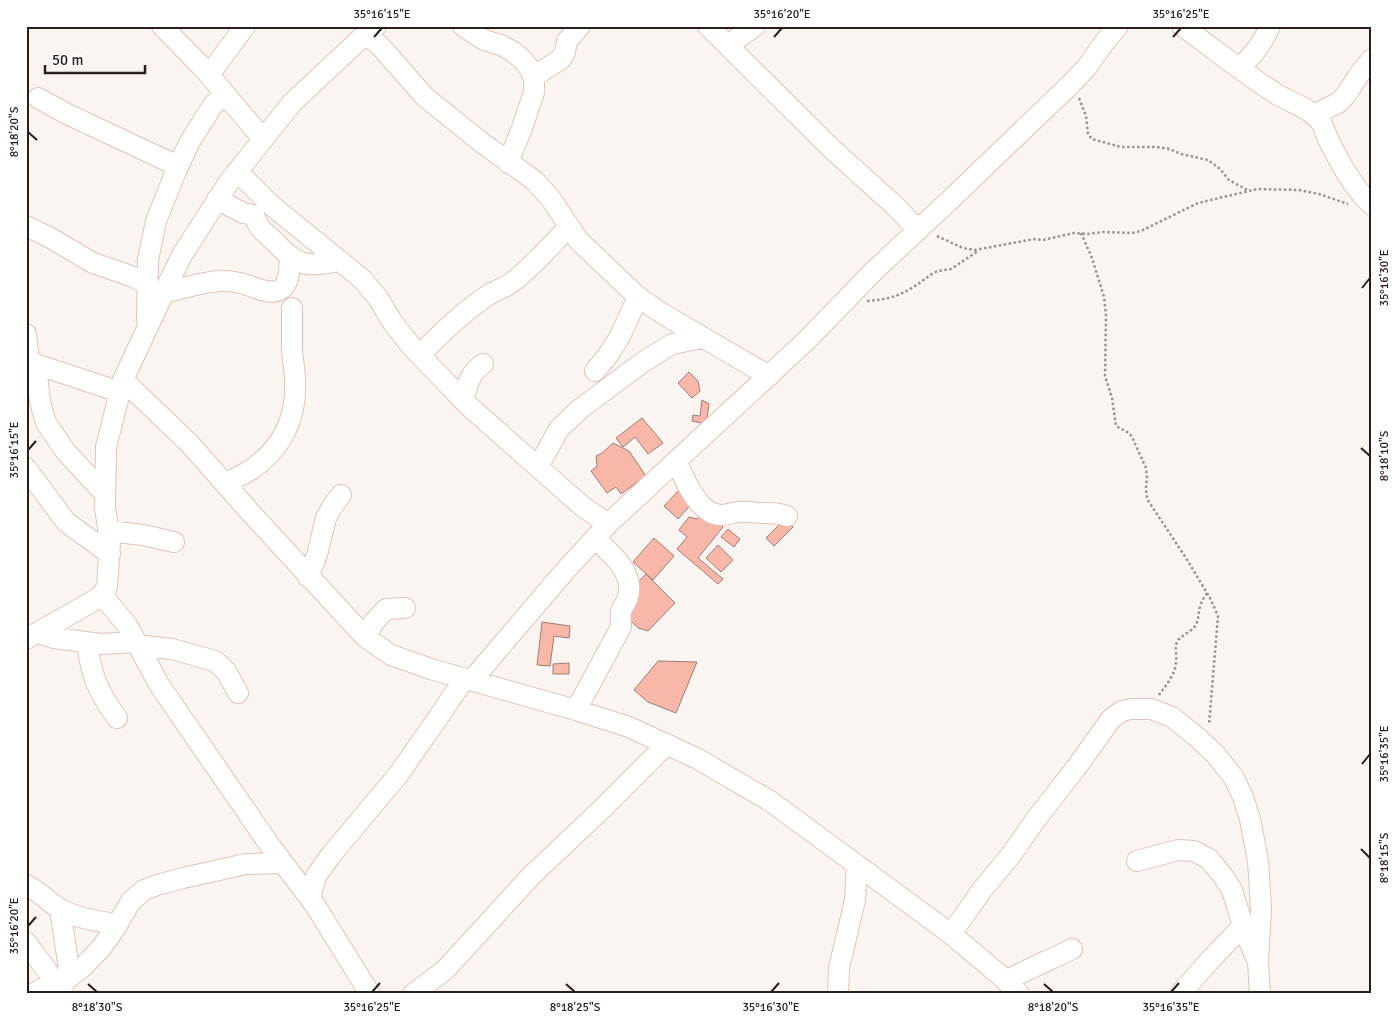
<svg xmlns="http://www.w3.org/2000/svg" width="1398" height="1020" font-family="Signika,sans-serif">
<rect width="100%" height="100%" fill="#fbf5f2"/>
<path fill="#f9b7a9" stroke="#9b7e78" d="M689,372l9,9 2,10 -8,7 -14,-15z
M702,400l7,4 -3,20 -14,-3 1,-6 7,1z
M642,418l21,25 -15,11 -13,-17 -12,10 -7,-9z
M613,443l16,8 17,25 -25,18 -5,-7 -9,6 -16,-22 6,-5 -1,-10 6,-3z
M681,488l14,12 -17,19 -14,-13z
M704,511l19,16 -25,31 25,21 -5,5 -41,-35 10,-12 -8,-7 10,-13 8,2z
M785,519l8,8 -19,19 -8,-8z
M728,529l12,10 -6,8 -13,-10z
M654,538l20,18 -21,24 -20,-18z
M718,545l15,15 -12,12 -15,-14z
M646,574l29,29 -27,28 -10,-3 -14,-14 15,-15 -9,-9z
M542,622l28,4 -1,12 -15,-2 -4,30 -13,-1z
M658,661l39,1 -21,51 -28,-11 -14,-12z
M569,663v11h-16v-10z"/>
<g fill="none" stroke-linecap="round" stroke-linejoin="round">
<defs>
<path id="minor" d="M162,26l42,43 59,70
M463,26l21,14 17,5 11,6 12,10 7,10 3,9v12l-12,36 -14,35
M708,26l124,123 63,57 23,24
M1182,26c32,23 63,48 96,69 12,7 35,15 42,26 4,5 5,12 8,18 11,22 25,49 44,66
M366,34l16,14 43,49 56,45 54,39 16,18 28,42 59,56 25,17 106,62
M728,45l27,-19
M1239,68c14,-12 24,-25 31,-42
M209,75l36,-49
M533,77l28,-18 4,-7 2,-11 13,-15
M38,98l29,16 111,52
M1313,115l25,-12 7,-7 16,-24 11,-13
M237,171l34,34 91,74 16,19 15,25 19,24 20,21 39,40 111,98 26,18
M217,199l26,14 11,2c2,5 4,11 7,14 5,5 10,9 15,14 23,24 31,24 63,18
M26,226l23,11 44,26 38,13 16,8
M163,293c18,-4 39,-11 57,-12 7,-1 14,1 20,2 12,2 29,14 41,6 10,-7 8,-22 9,-33
M147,320l1,-60 8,-39 20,-50 13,-28 24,-38 12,-10
M26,334l3,28
M420,355c20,-21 45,-45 70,-61 8,-5 17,-7 24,-13 20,-16 37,-36 55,-54
M26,361l94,31
M36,364l4,38 6,21 20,29 39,42
M595,371l14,-17 11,-18 18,-39
M123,380l66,63 61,69 115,125 26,18 43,15 142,40 53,17 69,32 72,42 181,133 50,42 18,18
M463,400c4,-14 7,-28 20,-36
M677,462c7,17 22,54 45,53 5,0 10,-2 15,-3 9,-1 18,1 27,1 9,0 15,0 23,3
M538,467l21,-38 21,-20 63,-47 29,-18 30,-6
M26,468l40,54 44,32
M225,484c9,-5 18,-9 27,-15 30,-21 45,-51 43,-88 0,-12 -3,-23 -3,-34 0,-13 0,-26 0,-39
M108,531l35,4 31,7
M308,577l9,-22 9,-37 6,-11 9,-12
M102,595l25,30 33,61 111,161 44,58 55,89
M38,633l16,5 47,6 35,-2
M365,637l9,-15 12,-13 19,-1
M26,639l62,-35 14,-9 5,-8 3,-45 -5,-35 1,-60 17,-67 44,-94 15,-31 47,-73 63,-79 65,-61 19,-16
M87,643c4,32 11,49 30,75
M137,645l35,4 43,12 11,10 12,22
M471,681l93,-109 44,-48 198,-183 68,-70 77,-72 121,-116 15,-16 16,-23 15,-18
M576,710l45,-83c0,-5 -1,-11 0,-16 2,-5 6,-9 7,-14 7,-24 -17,-44 -33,-58
M1137,861l41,-11 16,1 15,8 14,17 9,14 11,36 12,30
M26,885c15,6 24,20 38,26 16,8 36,11 54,13
M310,899l6,-23 15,-21 67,-80 44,-63 22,-33
M60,909l10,67
M951,934l31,-44 29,-35 25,-36 40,-51 35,-49 11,-8 9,-2h20l21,8 26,21 18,17 18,23 9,19 7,22 8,42 3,47 -3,54 2,32
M26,942l38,52
M1006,981c21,-12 44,-21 66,-32
M58,986l26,-20 17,-18 13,-18 17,-29 13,-11 13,-5 26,-7 63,-14 37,-1
M33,994l21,-12
M413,994l32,-24 86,-94 70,-66 66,-66
M838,994l1,-26 16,-68 2,-35
M1180,994l32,-36 31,-32"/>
</defs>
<use href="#minor" stroke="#e0c3b8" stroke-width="22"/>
<path stroke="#9a928e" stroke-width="2.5" stroke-dasharray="2.5 2.5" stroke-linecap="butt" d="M1079,98l7,18 2,18 4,5 29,8h36l13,2 11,5 27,6 12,9 9,11 20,11
M1081,233l11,25 12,39 2,18 -1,61 7,22 4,28 13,7 3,4 14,31 1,9 -1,11 1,11 39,59 24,40 8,18 -9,109
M937,236l26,12 12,2 59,-11 9,1 31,-7 13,1 16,-2 29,1 9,-2 57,-28 59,-14 42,1 20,4 29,10
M867,301c31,-2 42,-10 66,-28l5,-2 13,-2 27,-18
M1159,695c7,-10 17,-21 17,-34 1,-5 -1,-11 0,-16 2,-10 14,-11 19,-19 4,-6 3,-12 5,-19 1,-5 4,-9 7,-14"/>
<use href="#minor" stroke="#fff" stroke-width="20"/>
</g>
<path fill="none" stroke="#291e1a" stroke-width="2" d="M374,37l8,-9M774,37l8,-9M1173,37l8,-9M28,132l9,8M1362,288l8,-10M1361,448l9,8M28,450l8,-9M1362,764l8,-10M1361,849l9,9M28,926l8,-9M88,984l9,8M566,984l9,8M1044,984l9,8M372,992l8,-9M771,992l8,-9M1171,992l8,-9"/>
<rect width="1398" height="1020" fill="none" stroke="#ffffff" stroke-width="55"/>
<path d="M45 65v8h100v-8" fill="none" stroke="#291e1a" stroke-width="2.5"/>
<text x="52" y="65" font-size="15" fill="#291e1a" stroke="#ffffff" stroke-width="4" paint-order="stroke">50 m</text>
<rect x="28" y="28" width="1342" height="964" fill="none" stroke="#291e1a" stroke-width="2"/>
<g font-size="12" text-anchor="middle" fill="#291e1a">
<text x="382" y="18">35°16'15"E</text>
<text x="782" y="18">35°16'20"E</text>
<text x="1181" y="18">35°16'25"E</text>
<text transform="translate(14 132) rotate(-90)" y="4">8°18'20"S</text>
<text transform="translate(1384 278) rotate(-90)" y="4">35°16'30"E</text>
<text transform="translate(14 450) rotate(-90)" y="4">35°16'15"E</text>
<text transform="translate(1384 456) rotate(-90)" y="4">8°18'10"S</text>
<text transform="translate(1384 754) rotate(-90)" y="4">35°16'35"E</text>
<text transform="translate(1384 858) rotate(-90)" y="4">8°18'15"S</text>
<text transform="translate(14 926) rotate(-90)" y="4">35°16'20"E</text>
<text x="97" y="1011">8°18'30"S</text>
<text x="372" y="1011">35°16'25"E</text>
<text x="575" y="1011">8°18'25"S</text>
<text x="771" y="1011">35°16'30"E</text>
<text x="1053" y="1011">8°18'20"S</text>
<text x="1171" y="1011">35°16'35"E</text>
</g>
</svg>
